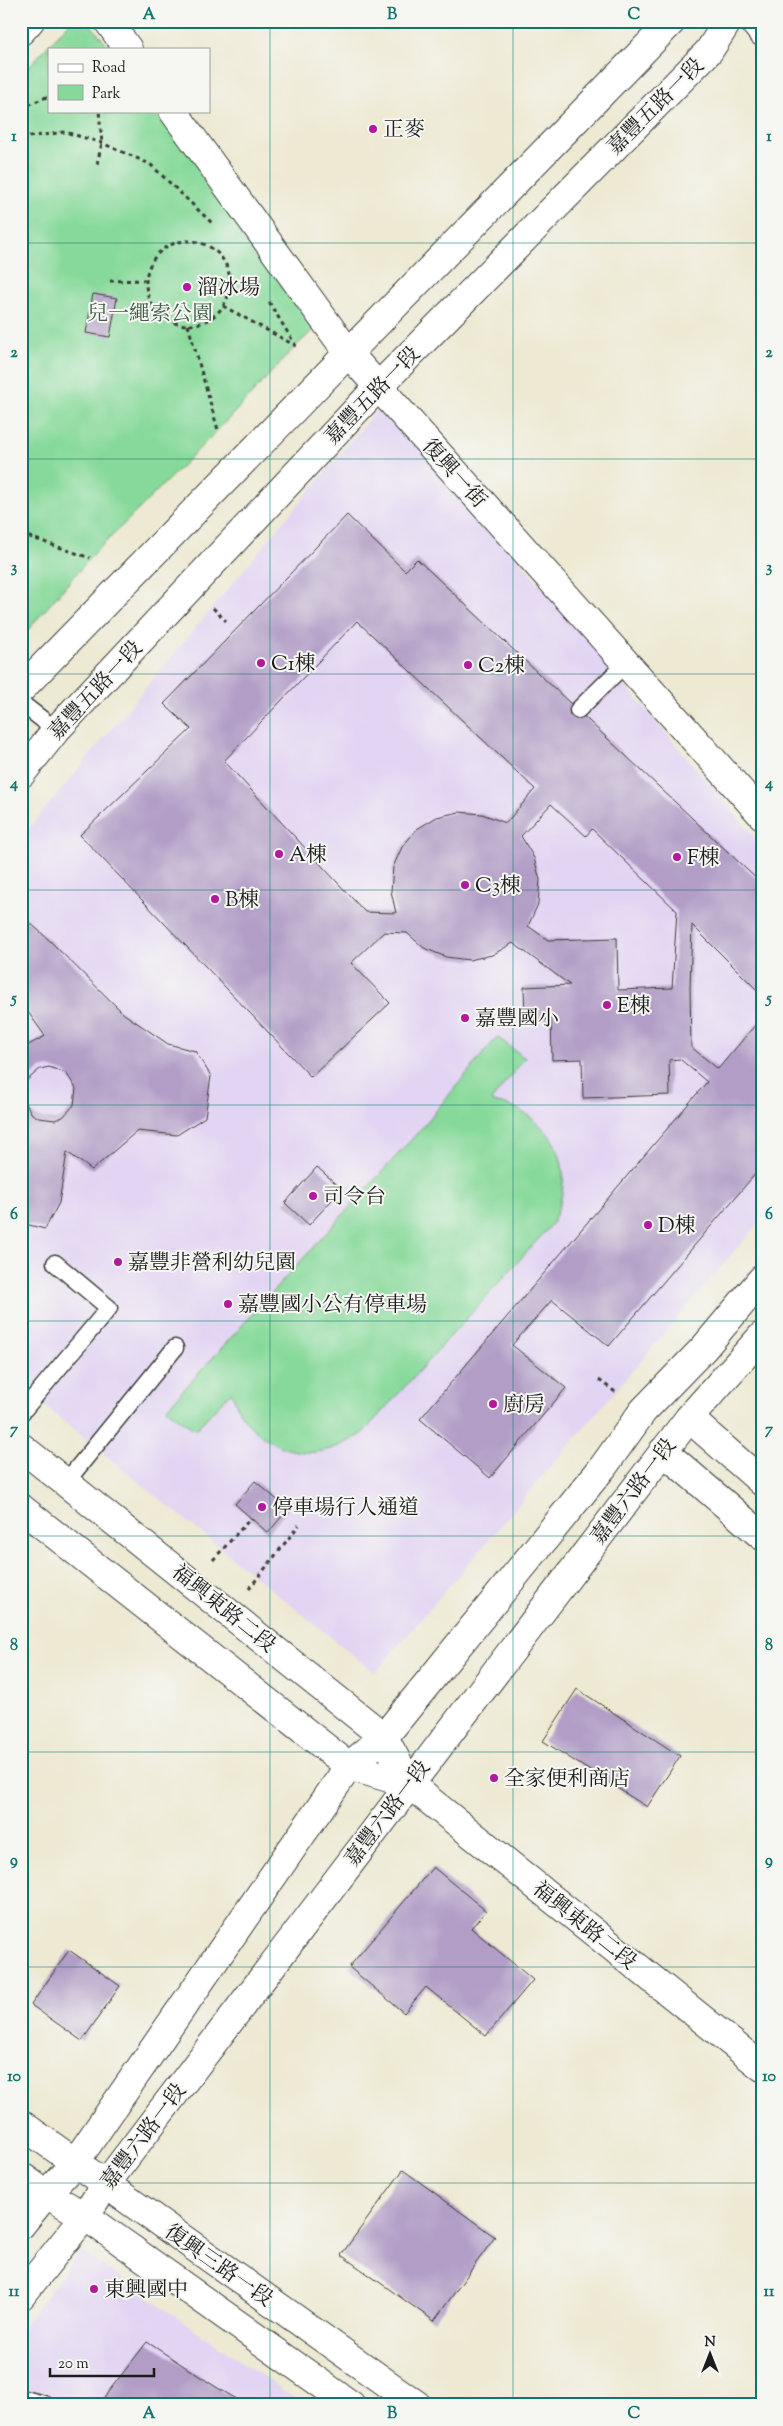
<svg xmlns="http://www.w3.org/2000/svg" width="783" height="2426" font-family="'Sorts Mill Goudy','Noto Serif TC',serif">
<rect width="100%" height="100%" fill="#f6f6f2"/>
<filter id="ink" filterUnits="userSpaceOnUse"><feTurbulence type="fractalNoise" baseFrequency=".02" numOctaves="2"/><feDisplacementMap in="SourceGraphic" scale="10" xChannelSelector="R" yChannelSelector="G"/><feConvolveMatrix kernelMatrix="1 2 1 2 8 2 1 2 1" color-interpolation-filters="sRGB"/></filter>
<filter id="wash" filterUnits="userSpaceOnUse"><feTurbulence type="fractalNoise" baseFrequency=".0096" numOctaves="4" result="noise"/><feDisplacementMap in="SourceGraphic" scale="20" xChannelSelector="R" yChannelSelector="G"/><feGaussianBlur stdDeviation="1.12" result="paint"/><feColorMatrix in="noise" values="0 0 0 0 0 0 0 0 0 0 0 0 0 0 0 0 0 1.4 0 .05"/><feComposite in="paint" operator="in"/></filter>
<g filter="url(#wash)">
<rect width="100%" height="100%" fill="#ede9d3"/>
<path fill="#e2d4f3" d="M384,401l378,445v373l-387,454 -354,-286v-549z
M81,2251l223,154h-283v-77z"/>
<path fill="#86d99a" stroke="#517a5b" d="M71,21h17l22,28h-61v62h109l163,212 -25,23 -78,84 -128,128 -69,80v-563z
M497,1037l28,21 -34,43c8,3 18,4 26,8 47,25 57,68 35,115l-191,211c-10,5 -20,11 -31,14 -33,11 -70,-7 -88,-33 -5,-7 -7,-17 -11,-24l-36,38 -29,-21 255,-280z"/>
<g id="blocks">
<path fill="#b19dc6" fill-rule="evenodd" d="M93,294l24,4 -7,39 -24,-4z
M347,515l58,56 12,-12 345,325v111l-70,-70 -2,63 1,59 27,22 44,-52v149l-153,180 -57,-46 -40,45 54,43 -76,90 -70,-59 287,-337 -27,-23 -11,1 1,35 -87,3 -1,-39 -30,1 -1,-41 -26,1 -1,-33 46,-2 -57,-42 -21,12 -23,5 -23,-3 -22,-9 -17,-15 -23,-1 -33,31 39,40 -79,74 -231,-242 111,-106 -27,-25zM357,621l178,168 -29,34 -24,-9 -23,-2 -22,5 -20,12 -15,18 -9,20 -2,24 5,22 -31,-1 -141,-151zM551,804l35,32 6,-7 85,82 -5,77 -54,2 -1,-52 -69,2 -20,-14 10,-22 2,-24 -6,-22 -13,-22z
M21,919h5l22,20 76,75 44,30 27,7 16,25 -6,41 -28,18 -40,-4 -45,39 -25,-18 -8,51 -14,26 -24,-6v-174l24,-13 -24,-34zM49,1067l17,6 10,15 -2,17 -11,12 -8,3 -16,-2 -7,-4 -9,-15 3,-18 14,-12z
M317,1167l25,22 -33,36 -24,-22z
M255,1481l33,28 -20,24 -33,-29z
M577,1689l103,67 -33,51 -104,-66z
M433,1867l53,44 -15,17 62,52 -47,56 -60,-49 -22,26 -55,-46z
M69,1950l51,36 -38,55 -51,-36z
M403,2170l92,67 -61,84 -93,-66z
M147,2342l69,45 31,18h-149z"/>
</g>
</g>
<g filter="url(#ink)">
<use href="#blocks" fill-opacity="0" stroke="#3b3b37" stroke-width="1"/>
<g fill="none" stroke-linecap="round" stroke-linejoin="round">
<defs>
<path id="lane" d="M21,703l35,27
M578,710l48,-47
M21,1413l88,-105 -54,-45
M66,1482l109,-134
M21,2398l26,7"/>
<path id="street" d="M108,21l20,28
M753,21l9,11
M21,31l9,-10
M173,111l176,243 413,461
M21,689l651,-668
M21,774l35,-44 322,-343 331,-336 19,-30
M689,1418l73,64
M21,1447l363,290 25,47
M663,1451l99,85
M21,1508l328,258 60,18 353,283
M21,2124l396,281
M21,2176l25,18 39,22 266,189
M21,2225l25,-31 28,-30 275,-398 35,-29 219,-270 40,-56 61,-63 58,-69
M21,2296l64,-80 20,-31 584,-767 73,-82"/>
</defs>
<use href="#lane" stroke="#3b3b37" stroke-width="19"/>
<use href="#street" stroke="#3b3b37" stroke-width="30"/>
<path stroke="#3b3b37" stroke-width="3" stroke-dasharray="4 4" stroke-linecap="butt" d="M21,108l28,-12
M21,138l44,-6 37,11 48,21 63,60
M97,164l5,-21 -3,-32
M146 283a42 42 0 1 1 84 0a42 42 0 1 1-84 0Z
M110,281l35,-1
M269,302l27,44
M223,306l73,40
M188,325l30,105
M21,534l69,24
M213,608l13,13
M599,1380l19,14
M213,1560l38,-42
M249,1589l50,-64"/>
<use href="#lane" stroke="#fff" stroke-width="16"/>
<use href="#street" stroke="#fff" stroke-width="28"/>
</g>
</g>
<path fill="none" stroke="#0f766e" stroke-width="1" stroke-opacity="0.55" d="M270,21v2384M513,21v2384M21,243h741M21,459h741M21,674h741M21,890h741M21,1105h741M21,1321h741M21,1536h741M21,1752h741M21,1967h741M21,2183h741"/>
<g fill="#b5179e" stroke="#f6f6f2" stroke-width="2">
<circle cx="373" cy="129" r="5"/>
<circle cx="187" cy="287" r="5"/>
<circle cx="261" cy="663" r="5"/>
<circle cx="468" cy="665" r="5"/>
<circle cx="279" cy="854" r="5"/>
<circle cx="677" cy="857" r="5"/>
<circle cx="465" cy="885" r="5"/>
<circle cx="215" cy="899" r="5"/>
<circle cx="607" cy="1005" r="5"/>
<circle cx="465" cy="1018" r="5"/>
<circle cx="313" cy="1196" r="5"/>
<circle cx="648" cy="1225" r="5"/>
<circle cx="118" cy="1262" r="5"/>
<circle cx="228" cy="1304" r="5"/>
<circle cx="493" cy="1404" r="5"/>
<circle cx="262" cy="1507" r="5"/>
<circle cx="494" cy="1778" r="5"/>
<circle cx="94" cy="2289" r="5"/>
</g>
<g text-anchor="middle" stroke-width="4" stroke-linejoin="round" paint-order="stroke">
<g font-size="21" fill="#1c1c1c" stroke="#f6f6f2">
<text transform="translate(655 106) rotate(-45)" y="7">嘉豐五路一段</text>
<text transform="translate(372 395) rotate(-46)" y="7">嘉豐五路一段</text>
<text transform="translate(455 473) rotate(48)" y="7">復興一街</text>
<text transform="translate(95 690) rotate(-47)" y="7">嘉豐五路一段</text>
<text transform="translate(633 1491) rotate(-53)" y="7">嘉豐六路一段</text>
<text transform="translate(224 1608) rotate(39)" y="7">福興東路二段</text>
<text transform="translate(387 1813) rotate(-53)" y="7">嘉豐六路一段</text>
<text transform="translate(585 1925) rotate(39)" y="7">福興東路二段</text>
<text transform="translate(143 2136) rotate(-53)" y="7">嘉豐六路一段</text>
<text transform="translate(219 2265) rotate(35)" y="7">復興三路一段</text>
</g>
<g font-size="21" fill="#1c1c1c" stroke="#f6f6f2" text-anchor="start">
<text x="383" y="136">正麥</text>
<text x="197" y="294">溜冰場</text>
<text x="271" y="670">C1棟</text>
<text x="478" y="672">C2棟</text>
<text x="289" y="861">A棟</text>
<text x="687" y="864">F棟</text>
<text x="475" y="892">C3棟</text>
<text x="225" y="906">B棟</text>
<text x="617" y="1012">E棟</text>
<text x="475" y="1025">嘉豐國小</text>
<text x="323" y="1203">司令台</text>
<text x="658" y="1232">D棟</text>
<text x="128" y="1269">嘉豐非營利幼兒園</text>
<text x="238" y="1311">嘉豐國小公有停車場</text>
<text x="503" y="1411">廚房</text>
<text x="272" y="1514">停車場行人通道</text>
<text x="504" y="1785">全家便利商店</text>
<text x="104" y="2296">東興國中</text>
</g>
<g font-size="21" fill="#415e48" stroke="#f6f6f2">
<text x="150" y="320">兒一繩索公園</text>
</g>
</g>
<rect width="783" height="2426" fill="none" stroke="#f6f6f2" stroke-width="55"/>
<rect x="48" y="48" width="162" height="65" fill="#f6f6f2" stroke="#9f9f9c"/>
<rect x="58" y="64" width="25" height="8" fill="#ffffff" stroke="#9f9f9c"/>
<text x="92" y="72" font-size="15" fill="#1c1c1c">Road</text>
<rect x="58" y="85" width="25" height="15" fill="#86d99a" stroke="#9f9f9c"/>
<text x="92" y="98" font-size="15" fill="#1c1c1c">Park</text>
<g transform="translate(710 2354)" stroke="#f6f6f2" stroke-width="4" paint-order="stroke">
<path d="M0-4L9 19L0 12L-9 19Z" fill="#1c1c1c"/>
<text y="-8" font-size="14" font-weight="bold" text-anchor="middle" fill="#1c1c1c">N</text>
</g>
<path d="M50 2368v8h104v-8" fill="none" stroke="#1c1c1c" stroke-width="2.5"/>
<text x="58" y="2368" font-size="15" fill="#1c1c1c" stroke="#f6f6f2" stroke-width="4" paint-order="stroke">20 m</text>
<rect x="28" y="28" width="728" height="2370" fill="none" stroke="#0f766e" stroke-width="2"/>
<g font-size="16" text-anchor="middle" font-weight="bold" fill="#0f766e">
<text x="149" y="19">A</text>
<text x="392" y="19">B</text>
<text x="634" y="19">C</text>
<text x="14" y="141">1</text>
<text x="769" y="141">1</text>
<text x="14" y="357">2</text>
<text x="769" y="357">2</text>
<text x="14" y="572">3</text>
<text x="769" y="572">3</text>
<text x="14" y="788">4</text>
<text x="769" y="788">4</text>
<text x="14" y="1003">5</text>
<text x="769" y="1003">5</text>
<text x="14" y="1219">6</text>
<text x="769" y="1219">6</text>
<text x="14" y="1434">7</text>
<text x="769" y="1434">7</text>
<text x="14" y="1650">8</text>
<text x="769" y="1650">8</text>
<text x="14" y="1865">9</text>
<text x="769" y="1865">9</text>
<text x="14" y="2081">10</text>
<text x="769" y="2081">10</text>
<text x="14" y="2296">11</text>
<text x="769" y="2296">11</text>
<text x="149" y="2418">A</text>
<text x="392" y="2418">B</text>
<text x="634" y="2418">C</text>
</g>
</svg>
